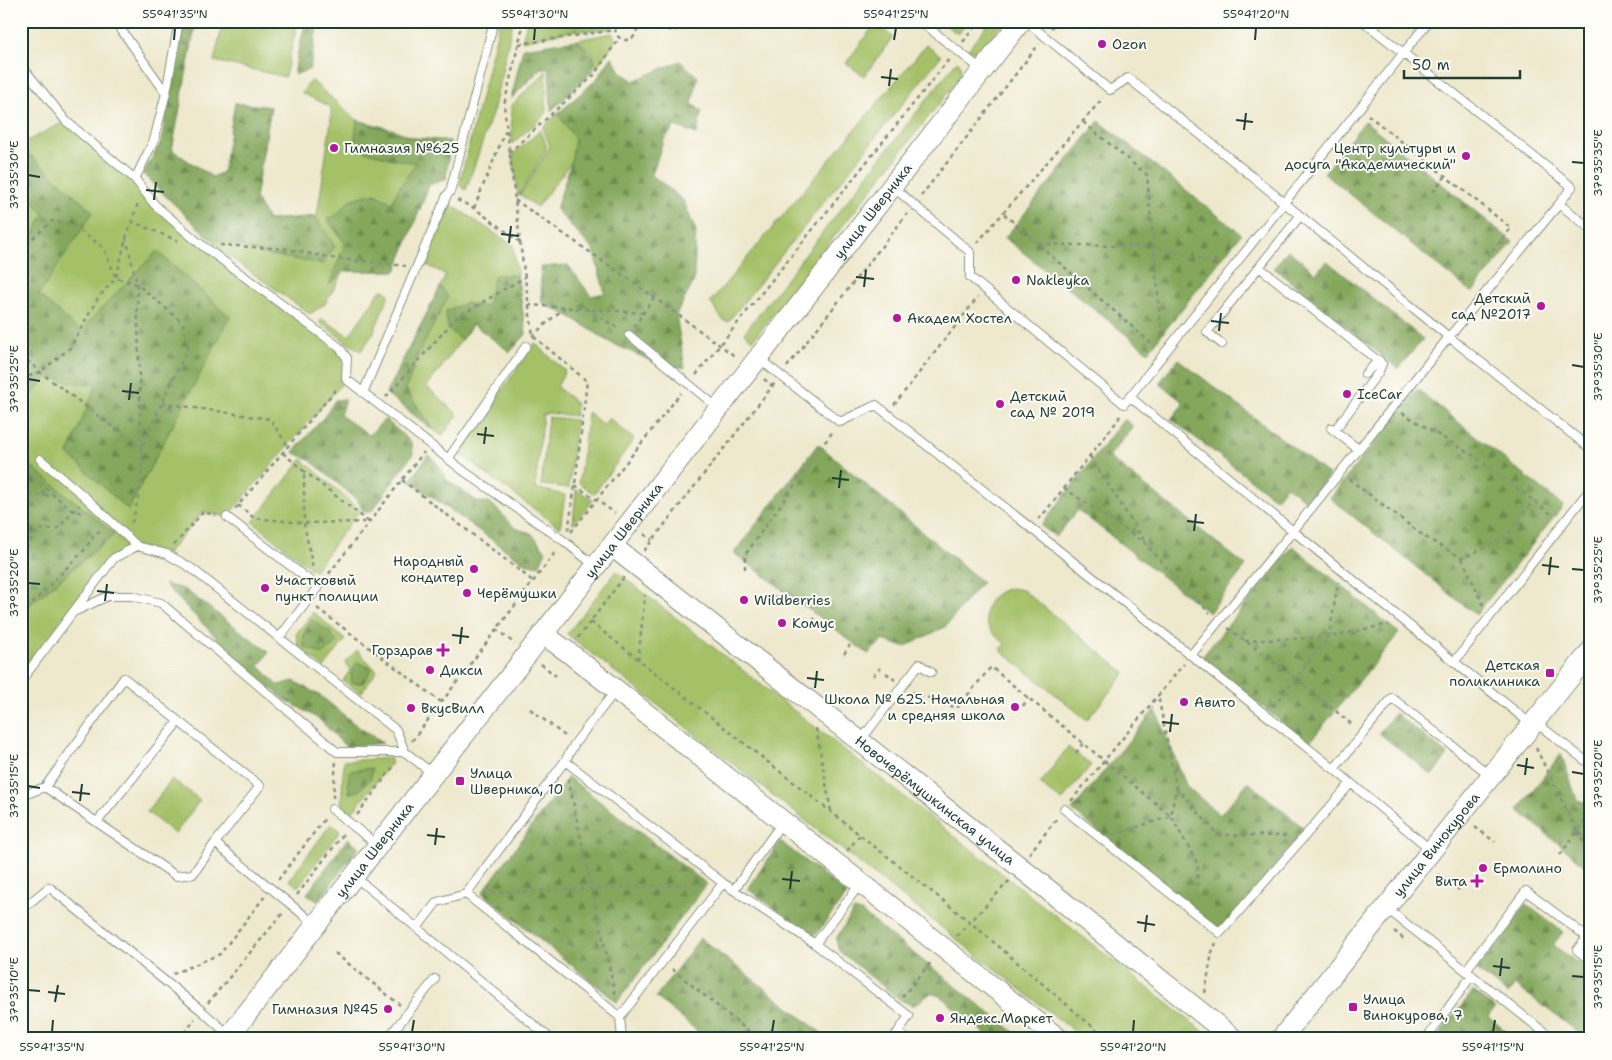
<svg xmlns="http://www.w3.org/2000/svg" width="1612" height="1060" font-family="'Shantell Sans',sans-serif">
<defs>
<pattern id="forest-firs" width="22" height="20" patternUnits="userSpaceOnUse" patternTransform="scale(1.25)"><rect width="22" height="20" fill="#84a75c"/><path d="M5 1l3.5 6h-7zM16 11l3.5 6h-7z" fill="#6b894d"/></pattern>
</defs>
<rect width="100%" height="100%" fill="#fdfcf7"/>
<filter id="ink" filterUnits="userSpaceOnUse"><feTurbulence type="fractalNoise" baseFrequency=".02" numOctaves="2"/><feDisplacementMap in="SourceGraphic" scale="10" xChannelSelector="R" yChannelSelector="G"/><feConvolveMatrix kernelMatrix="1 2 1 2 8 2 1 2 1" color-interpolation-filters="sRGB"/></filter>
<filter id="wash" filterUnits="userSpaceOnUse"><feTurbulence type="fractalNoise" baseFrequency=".0096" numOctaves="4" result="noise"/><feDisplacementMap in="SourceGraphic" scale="20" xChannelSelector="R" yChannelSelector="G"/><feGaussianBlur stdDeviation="1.12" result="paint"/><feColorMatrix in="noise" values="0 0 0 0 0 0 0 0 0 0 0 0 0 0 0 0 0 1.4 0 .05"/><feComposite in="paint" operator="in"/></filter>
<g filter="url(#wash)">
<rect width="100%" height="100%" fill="#eee8cc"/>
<path fill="#a5c168" stroke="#627f4e" d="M223,21h75l-13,56 -71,-16z
M500,21h13l-19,87 -28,82 -7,-5z
M527,21h52l-5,9 -52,11z
M580,21l33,1 -2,7 -36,2z
M940,21h29l-11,13z
M990,21l14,1 -23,29h-14z
M875,24l18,13 -29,39 -18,-13z
M612,33l4,7 -20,28 -4,-17h-1l-14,-11z
M181,37l11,4 -20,109 40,27 11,-5 12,-69 36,4 -16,91 13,22 49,-4 14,-95v-14l-29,-14 9,-13 46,40 38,10 19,8 36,3 -4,38 -17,6 -33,86h-52l-19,33 -15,10 -83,-59 -84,-81 18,-32z
M926,45l15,11 -213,266 -5,-2 -13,-18z
M612,57l10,16 11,8 -96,126 -17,-12 30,-48 -7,-20 54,-48z
M956,62h3l2,7 -1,8 -207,263 -9,-7z
M546,71v43l-34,30 -1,-38z
M66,121l69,58 20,26 192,153 -1,21 -119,138 -24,-5 -36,42 -30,-8 -23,12 -93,123v-537z
M541,130l6,18 -29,48 -5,-42z
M450,204l63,41 13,89 -16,18 -37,-28 -46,63 31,28 -16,21 -56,-43 60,-118 -21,-11z
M385,290l4,5 -16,39 -12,17 -15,-9 -27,-20 3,-3 27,17 31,-45z
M535,343l30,28 -8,16 19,16 -1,13 -27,-3 -5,2 -8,73 30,7 -5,33 -102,-75z
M588,412l15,13 6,-7 25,21 -40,55 -15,-11z
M548,417l28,3 -7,68 -28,-3z
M302,459l58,51 -46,61 -61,-49z
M576,489l17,11 -20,24z
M616,571l597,468h-129l-517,-405z
M1011,588l12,2 102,83 -38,47 -87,-70 5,-6c-6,-6 -14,-11 -17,-18 -8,-19 6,-35 23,-38z
M313,612l32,28 -21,28 -25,-21 -3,-13z
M357,650l20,21 -16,22 -18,-12 7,-11 -5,-8z
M1068,747l23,18 -29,36 -22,-17z
M390,758l2,4 -42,53 -9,-8 3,-46z
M172,779l28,21 -25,34 -28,-22z
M331,824l9,7 -42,56 -9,-7z"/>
<path fill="url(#forest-firs)" stroke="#527248" d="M183,21h13l-24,129 40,27 11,-5 12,-69 36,4 -16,91 13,22 48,-3 19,30 -13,17 -58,-10 -56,-17 -65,-63 18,-32z
M306,21h12l-8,48 -16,6 3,-19z
M576,40c12,11 20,13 17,31l-42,40 -2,-43h-7l-31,31 12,-51z
M612,57l10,16 11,8 47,-20 18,16 -6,27 10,7 -5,23 -22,-8 -12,15 -11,34 31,25 13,31 -2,50 -18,34 9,53 -29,-5 -45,-20 -40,-26 -29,-14 -2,-36 28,-2 23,31 14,-3 -12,-43 -37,-41 15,-46 4,-24 -17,-25 39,-35z
M357,120l57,18 36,3 -4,38 -17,6 -33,86h-52l-15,14 16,-42 -18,-24 9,-3 14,-16 24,-7 18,10 7,-15 17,-25 -23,-4 -39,-11z
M1099,121l142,113 -93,118 -143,-114z
M1365,121l148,121 -41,51 -148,-120z
M21,147l72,65 -54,83 41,36 77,-80 73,66 -102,193 -60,-56 28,-68 -49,-9 -26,30v-147l23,-46 -23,-26z
M1288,250l28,23 11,-12 96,78 -25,30 -124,-101z
M495,275h22l9,59 -16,18 -37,-28 -12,16 -13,-12 -3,-17 21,-8 20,4z
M441,287l7,10 -31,60 -11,32 27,41 -47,-37z
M1178,359l151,116 -21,27 -22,-16 -10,13 -105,-80 13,-16 -25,-20z
M1417,389l146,117 -87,109 -146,-117z
M345,399l-5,16 29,20 16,-16 27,24 1,11 -40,56 -9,3 -7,-13 -46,-39 -18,-9 31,-35 11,-17z
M1124,419l9,7 -24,31 137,109 -37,47 -131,-103 -22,27 -15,-11z
M818,444l164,138 -37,45 -41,20 -21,-7 -15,14 -134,-101z
M428,455l11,10 8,15 31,22h12l25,26 16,5 15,18 -7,15 -15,-3 -114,-82z
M21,458l94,76 -94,78z
M1293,546l106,87 -91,111 -106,-87z
M164,584l20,5 85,63 -10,14 19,19 16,-4 27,15 36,30 26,17 -37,4 -26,-27 -37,-22 -36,-29z
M312,620l18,12 7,11 -14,11 -19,-7c-2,-11 1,-18 8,-27z
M357,662l15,7 -9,14h-11l-1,-10z
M1155,709l32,78 33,28 28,-33 57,47 -84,103 -149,-122z
M1395,713l53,42 -16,20 -53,-42z
M1561,754l16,46 14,4v67l-73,-61z
M372,768l-1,10 -12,13 -10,2 -1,-12 2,-10z
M568,777l139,107 -90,118 -135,-109z
M348,838l11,9 -41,55 -11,-8z
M780,841l67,53 -33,43 -66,-48z
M1526,904l37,28 -10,13 38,28v49l-9,13 -67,-50 -7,9 -32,-24z
M854,910l7,2 162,127h-31l-52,-43 -9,-3 -18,13 -14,-7 -60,-48 -3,-12z
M700,938l129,101h-122l-51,-42z
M1473,991l22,17 -7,9 18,14 8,8h-78z"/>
</g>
<g filter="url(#ink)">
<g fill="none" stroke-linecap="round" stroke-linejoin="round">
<defs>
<path id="service" d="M115,21l51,72 -12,47 -19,39
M920,21l62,49
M1026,21l84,69 18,-12 78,61 243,198 110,-133
M1363,21l209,166 -13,17 32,25
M21,65l45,56 69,58 20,26 44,38 140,104 8,11 -1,21 119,93 99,69 30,24
M166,93l13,-72
M893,187l77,65v25l154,127 305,-383
M1259,267l123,97 -4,9 -44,58
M629,335l89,73
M1222,344l-15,-12 93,-116
M758,358l82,64 36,-17 458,364 97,81
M1365,374l14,-14
M363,393l84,-198 3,-3 44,-171
M1130,397l163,134 -102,124
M1331,428l27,21
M40,459l45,38 52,49
M448,459l78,-113
M227,517l91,70 -39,51
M76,611l32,-15h24l29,7 176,149h68l28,22
M1455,661l136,-173
M21,681l93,-123 23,-12 30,8 24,14 205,162 9,22
M1535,722l56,43
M1532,725l-239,-194 156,-194 142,112
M861,740l58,-76 12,8
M565,761l10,-18 41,-53
M1334,769l58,-71 99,78
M45,787l131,89 17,-2 22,-31
M21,796l24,-9 79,-109 136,108 -45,57 101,82
M332,809l44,35
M1064,809l156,124 131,-150
M97,822l81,-100
M354,876l197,163
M723,883l-103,134 -154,-123 99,-133 158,122 92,61
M860,884l-45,60 94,72 -11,16
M734,890l42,-59
M1386,908l167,131
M21,910l28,-23 153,124 26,23
M417,928l20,-26 29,-8
M1466,970l60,-79 61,46 -10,13 14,11
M620,1017l2,22
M387,1039l48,-60
M893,1039l5,-7 8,7
M1426,1039l46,-64
M1588,1039l3,-4"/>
<g id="tertiary">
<path id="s1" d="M612,546l409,322 213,171"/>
<path d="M543,634l25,18 491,387"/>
<path id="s2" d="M227,1039l794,-1018"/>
<path id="s3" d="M1281,1039l310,-388"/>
</g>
</defs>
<use href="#service" stroke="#869280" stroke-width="10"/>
<use href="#tertiary" stroke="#869280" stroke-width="22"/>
<path stroke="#869280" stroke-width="2.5" stroke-dasharray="4 4" stroke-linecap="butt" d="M524,21l-20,84 16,137 13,94 54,45 -12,104 -7,47
M619,21c-14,17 16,29 18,7l-4,-7
M636,24l39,7 9,-10
M1051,28l6,-7
M963,42l16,-21
M519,44l96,-14
M1368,115l143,113 -23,28
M1083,122l64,53 15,163
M509,153l85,-78 25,-37
M1433,192l13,-16
M921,196l118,-152
M457,200l17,8 46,34
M515,200l118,82 103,75
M474,208l32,-78
M1004,214l151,133
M131,221l47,20
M977,243l126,-145
M1039,244l115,3 67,17
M220,245l67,4 45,9 74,8
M21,249l31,-28 18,3 33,23 13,31 21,6 45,38 7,23 -48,103c2,25 -2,53 -10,77
M528,305l116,8
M586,309l34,20
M634,327l20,-30
M532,336l33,-29
M21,355l19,17 101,76 -4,-164 -11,-46
M787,367l120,-153
M696,375l254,-317
M21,379l19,-7 30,-24 28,-50 18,-20 10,-40 12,-35
M764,379l8,7
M386,397l70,-79 69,-41
M162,403l108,16 18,27
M894,405l84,-108
M1402,413l72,43 80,60
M283,453l21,18v52l9,46
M1090,456l55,86
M21,467l52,44 11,2
M1349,479l76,58 37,21 44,-20 27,-38
M402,480l131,101
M575,485l40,28
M1064,488l81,55 45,51 20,19
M21,494l34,2
M238,505l16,13 50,5 65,-1 -65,-51
M235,509l103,-122
M1038,519l3,-2 77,-97 3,-7
M571,532l110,-139
M644,534l8,6
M174,545l29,-33 13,3
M644,551l131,-168
M21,555l17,-25 20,-2 21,-23
M1462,558l22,49
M745,569v-14l88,-124
M324,580l100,-128
M774,599l6,-7
M317,608l124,94
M21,615l64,-66 11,-16 7,-3
M591,622l379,300 137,117
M808,626l7,-8
M1228,628l67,50 59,48
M496,629l19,15
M578,638l46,-61
M1245,641l84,-4 60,-13
M844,654l6,-9
M638,660l7,-65
M541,664l15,12
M886,673l9,7
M873,676l7,-8
M1497,682l44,1
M912,692l45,16 34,-41 180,149 27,49 -2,33
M1023,706l5,-8
M1273,706l56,-69 9,-55
M530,709l35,27
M816,728l15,83
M412,741l145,-191
M1536,748l41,84 14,-19
M1076,753l7,-10
M568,779l48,219
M1176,787l42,48 72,1
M333,798l3,-37
M1071,801l113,-137
M357,815l39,-52
M1475,827l20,15
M1577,832l14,20
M1579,833l12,6
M1113,835l58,-19 5,-29 -18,-92
M847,851l13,-16
M1029,854l29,-37
M1560,855l17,-23
M1438,874l21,16
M278,880l48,-63
M484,893l220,-9
M297,895l48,-63
M1394,931l11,9
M957,936l53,-56
M335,953l65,52
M672,969l86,70
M173,974l47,-20 45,-58
M1205,993l7,-41 4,-9
M902,997l30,-36
M208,1003l75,-90
M180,1039l15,-20"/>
<use href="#service" stroke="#fff" stroke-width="8"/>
<use href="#tertiary" stroke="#fff" stroke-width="20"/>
</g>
</g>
<path fill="none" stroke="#1f3d34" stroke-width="2" d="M174,40l1,-12M534,40l1,-12M894,40l2,-12M1255,40l1,-12M881,77l17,2M889,86l2,-17M1236,120l17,2M1244,130l2,-17M1572,162l12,1M28,175l12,2M146,190l18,2M154,200l2,-18M501,234l18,2M509,243l2,-17M856,277l18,2M864,287l2,-17M1211,321l18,2M1219,331l2,-18M1572,365l12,2M28,379l12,2M122,391l17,2M129,400l2,-17M477,434l17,2M484,444l2,-17M832,478l17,2M839,488l2,-18M1187,521l17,2M1194,531l2,-17M1542,565l17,2M1572,569l12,1M1549,575l2,-18M28,583l12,1M97,591l17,2M105,601l2,-17M452,635l17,2M460,644l2,-17M807,678l17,2M815,688l2,-17M1162,722l17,2M1170,732l2,-18M1517,765l17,3M1572,772l12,2M1525,775l2,-17M28,786l12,2M72,792l18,2M80,801l2,-17M427,835l18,2M435,845l2,-17M782,879l18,2M790,889l2,-18M1137,922l18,3M1145,932l2,-17M1493,966l17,2M1500,976l2,-18M1572,976l12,1M28,990l12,1M48,992l17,2M55,1002l3,-17M52,1032l1,-12M412,1032l2,-12M772,1032l2,-12M1133,1032l1,-12M1493,1032l2,-12"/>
<g fill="#b5179e" stroke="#fdfcf7" stroke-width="2">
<circle cx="1102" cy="44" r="5"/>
<circle cx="334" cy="148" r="5"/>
<circle cx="1466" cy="156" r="5"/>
<circle cx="1016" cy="280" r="5"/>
<circle cx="1541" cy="306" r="5"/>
<circle cx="897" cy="318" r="5"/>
<circle cx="1347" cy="394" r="5"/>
<circle cx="1000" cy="404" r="5"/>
<circle cx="474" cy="569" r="5"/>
<circle cx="265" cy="588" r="5"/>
<circle cx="467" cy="593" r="5"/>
<circle cx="744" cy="600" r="5"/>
<circle cx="782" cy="623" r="5"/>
<path d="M440.5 642.5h5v5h5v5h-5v5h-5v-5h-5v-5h5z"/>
<circle cx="430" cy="670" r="5"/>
<rect x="1545" y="668" width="10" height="10" rx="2.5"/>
<circle cx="1184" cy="702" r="5"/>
<circle cx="1015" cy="707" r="5"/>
<circle cx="411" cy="708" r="5"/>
<rect x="455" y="776" width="10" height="10" rx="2.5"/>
<circle cx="1483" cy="868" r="5"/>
<path d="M1474.5 873.5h5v5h5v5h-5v5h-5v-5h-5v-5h5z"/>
<rect x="1348" y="1002" width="10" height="10" rx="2.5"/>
<circle cx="388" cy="1009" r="5"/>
<circle cx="940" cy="1018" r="5"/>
</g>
<g text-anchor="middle" stroke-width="4" stroke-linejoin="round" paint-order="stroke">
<g font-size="14" fill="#1f3d34" stroke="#fdfcf7" text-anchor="start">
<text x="1112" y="49">Ozon</text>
<text x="344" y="153">Гимназия №625</text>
<text x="1456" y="153" text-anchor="end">Центр культуры и<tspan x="1456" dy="16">досуга "Академический"</tspan></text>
<text x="1026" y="285">Nakleyka</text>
<text x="1531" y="303" text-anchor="end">Детский<tspan x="1531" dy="16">сад №2017</tspan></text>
<text x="907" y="323">Академ Хостел</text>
<text x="1357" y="399">IceCar</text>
<text x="1010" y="401">Детский<tspan x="1010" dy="16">сад № 2019</tspan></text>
<text x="464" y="566" text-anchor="end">Народный<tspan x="464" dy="16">кондитер</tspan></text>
<text x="275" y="585">Участковый<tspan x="275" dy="16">пункт полиции</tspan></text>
<text x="477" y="598">Черёмушки</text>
<text x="754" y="605">Wildberries</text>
<text x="792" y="628">Комус</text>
<text x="433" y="655" text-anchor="end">Горздрав</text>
<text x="1540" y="670" text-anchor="end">Детская<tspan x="1540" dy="16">поликлиника</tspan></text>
<text x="440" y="675">Дикси</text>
<text x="1005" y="704" text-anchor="end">Школа № 625. Начальная<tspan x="1005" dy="16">и средняя школа</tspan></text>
<text x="1194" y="707">Авито</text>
<text x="421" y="713">ВкусВилл</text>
<text x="470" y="778">Улица<tspan x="470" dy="16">Шверника, 10</tspan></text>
<text x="1493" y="873">Ермолино</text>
<text x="1467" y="886" text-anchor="end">Вита</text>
<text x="1363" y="1004">Улица<tspan x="1363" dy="16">Винокурова, 7</tspan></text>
<text x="378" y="1014" text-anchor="end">Гимназия №45</text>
<text x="950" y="1023">Яндекс.Маркет</text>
</g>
<g font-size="14" fill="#1f3d34" stroke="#fdfcf7">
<text dy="5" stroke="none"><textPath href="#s2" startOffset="1050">улица Шверника</textPath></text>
<text dy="5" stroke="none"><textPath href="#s2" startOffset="645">улица Шверника</textPath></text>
<text dy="5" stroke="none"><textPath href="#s1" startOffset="411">Новочерёмушкинская улица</textPath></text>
<text dy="5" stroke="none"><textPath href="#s3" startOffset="249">улица Винокурова</textPath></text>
<text dy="5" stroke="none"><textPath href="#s2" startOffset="240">улица Шверника</textPath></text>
</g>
</g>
<rect width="1612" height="1060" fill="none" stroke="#fdfcf7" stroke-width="55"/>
<path d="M1404 70v8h116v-8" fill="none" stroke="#1f3d34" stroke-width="2.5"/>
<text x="1412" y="70" font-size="15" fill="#1f3d34" stroke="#fdfcf7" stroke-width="4" paint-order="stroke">50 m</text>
<rect x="28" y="28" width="1556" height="1004" fill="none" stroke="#1f3d34" stroke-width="2"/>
<g font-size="12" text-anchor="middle" fill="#1f3d34">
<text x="175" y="18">55°41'35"N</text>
<text x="535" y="18">55°41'30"N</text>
<text x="896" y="18">55°41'25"N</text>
<text x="1256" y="18">55°41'20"N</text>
<text transform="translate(1598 163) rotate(-90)" y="4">37°35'35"E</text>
<text transform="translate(14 175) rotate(-90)" y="4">37°35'30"E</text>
<text transform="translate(1598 367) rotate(-90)" y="4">37°35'30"E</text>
<text transform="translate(14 379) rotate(-90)" y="4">37°35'25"E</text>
<text transform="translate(1598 570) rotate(-90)" y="4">37°35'25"E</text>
<text transform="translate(14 583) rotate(-90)" y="4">37°35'20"E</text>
<text transform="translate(1598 774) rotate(-90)" y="4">37°35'20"E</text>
<text transform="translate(14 786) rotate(-90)" y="4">37°35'15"E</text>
<text transform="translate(1598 977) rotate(-90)" y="4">37°35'15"E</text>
<text transform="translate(14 990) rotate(-90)" y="4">37°35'10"E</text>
<text x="52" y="1051">55°41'35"N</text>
<text x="412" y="1051">55°41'30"N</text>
<text x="772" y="1051">55°41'25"N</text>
<text x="1133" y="1051">55°41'20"N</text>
<text x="1493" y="1051">55°41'15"N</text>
</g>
</svg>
